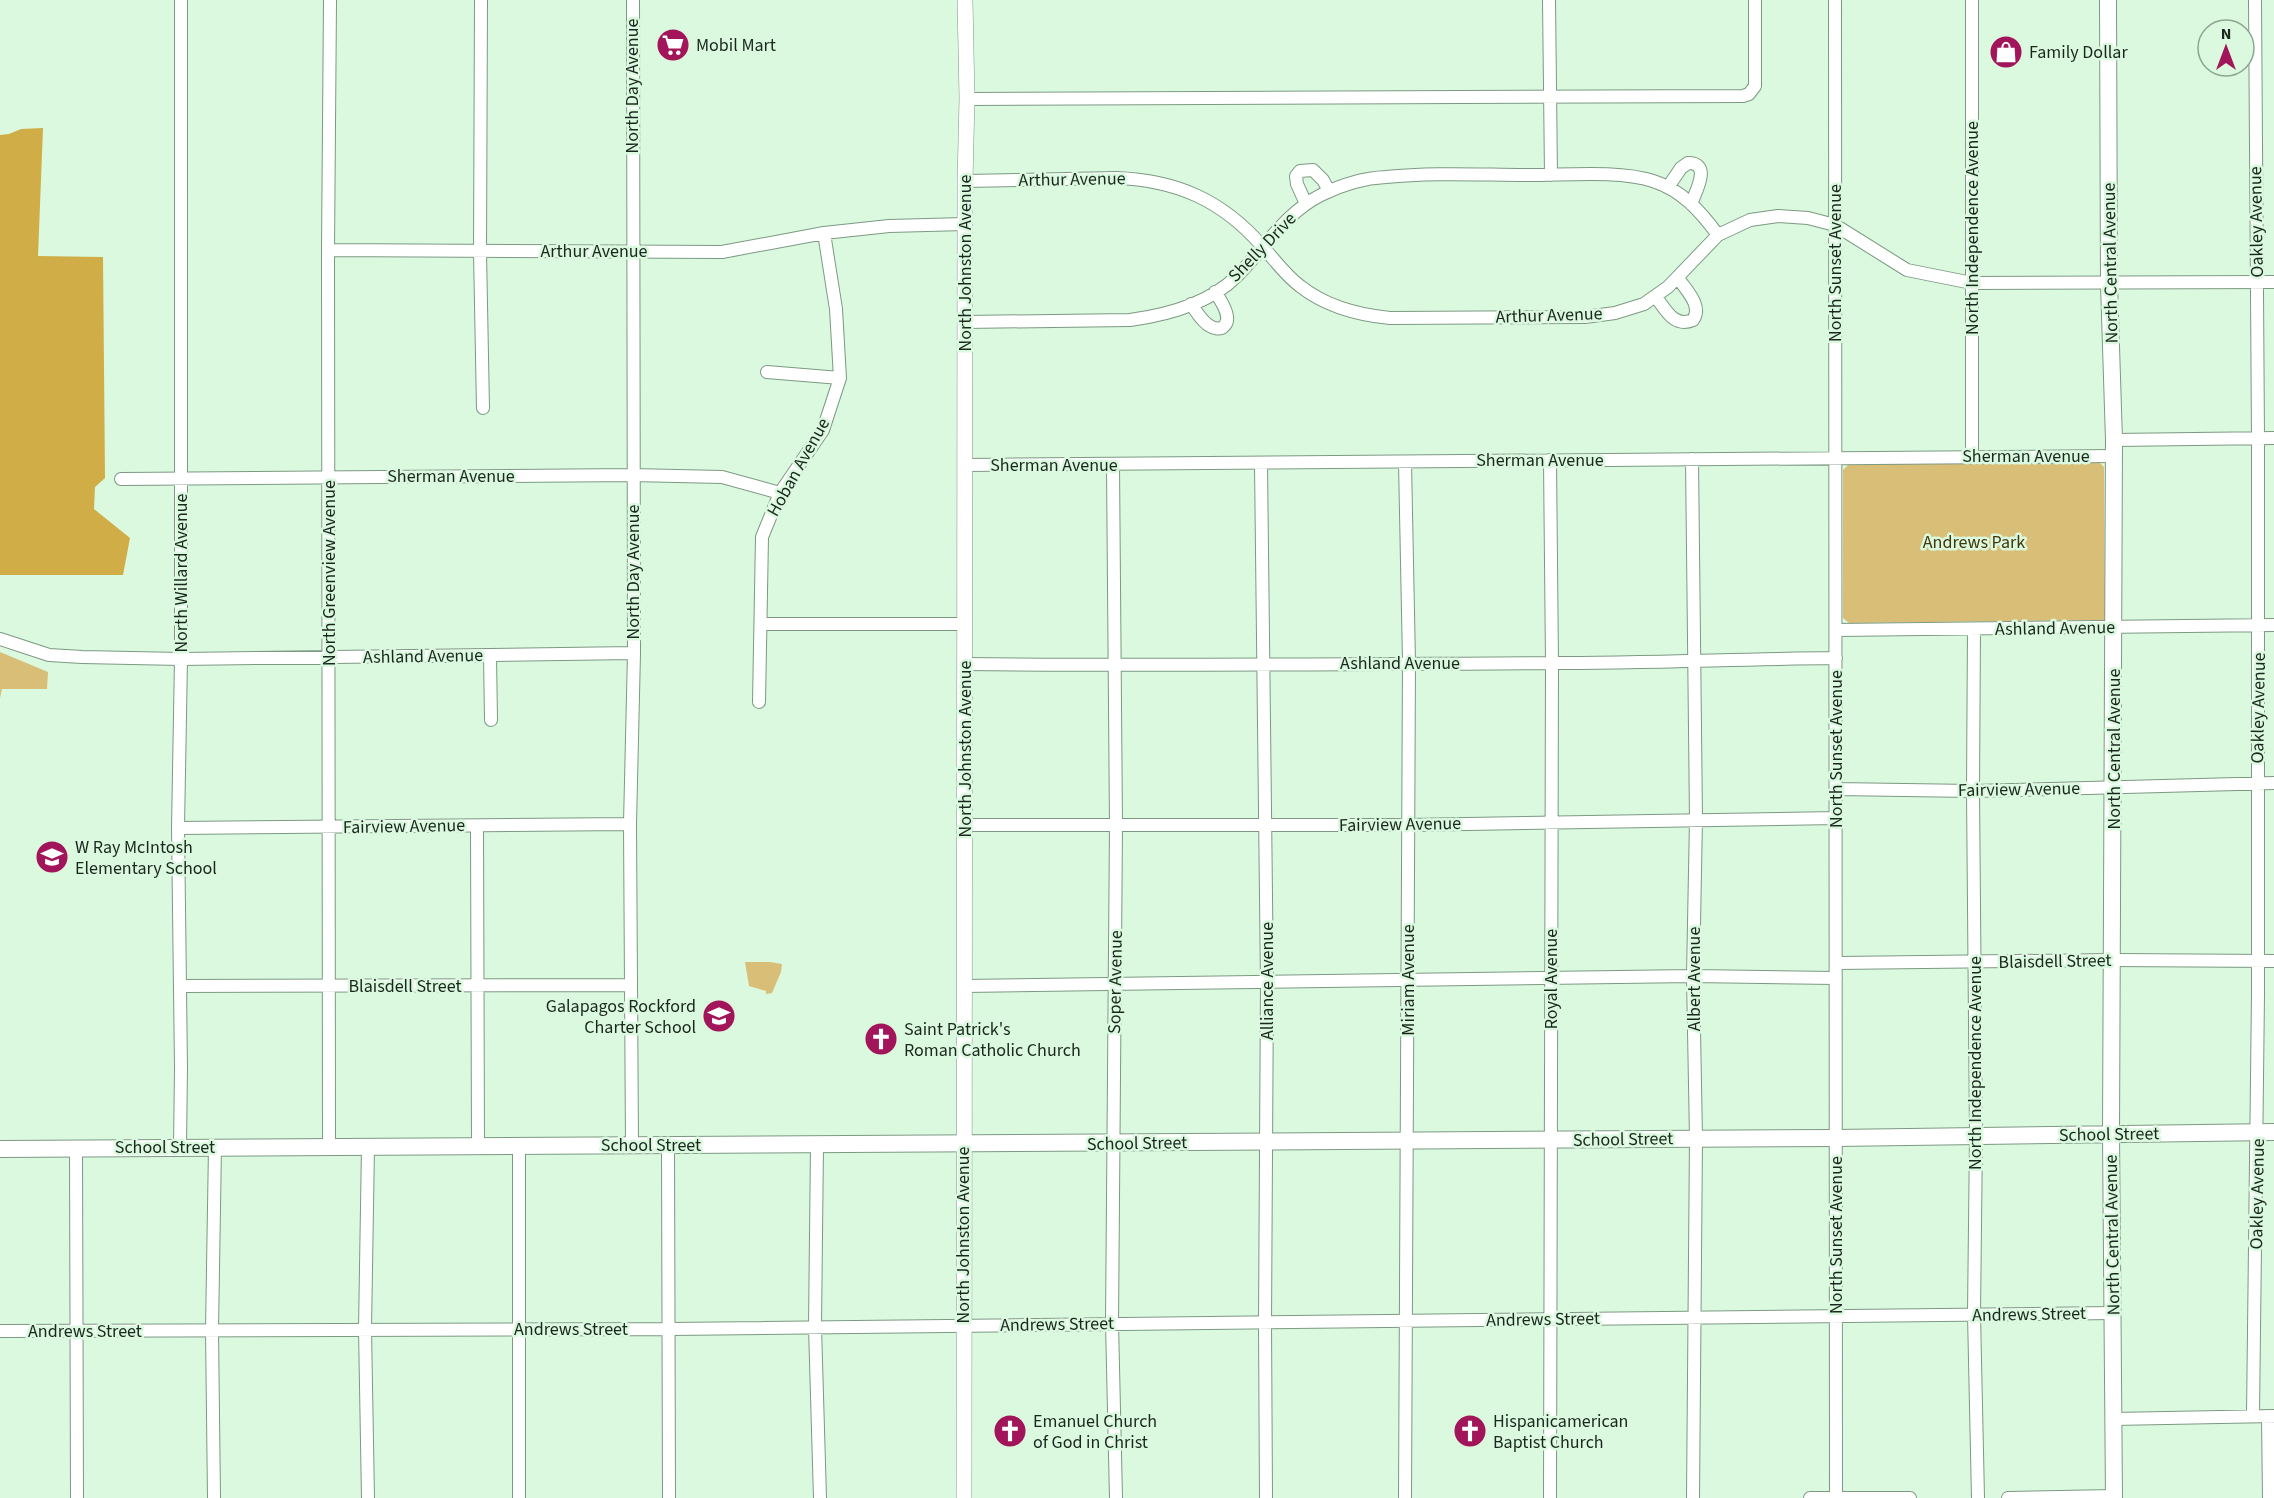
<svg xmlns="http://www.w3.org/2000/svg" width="2274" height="1498" font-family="'Source Sans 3',sans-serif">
<rect width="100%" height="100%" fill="#daf9df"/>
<path fill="#d9be77" d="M2098,461l6,6 1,153 -256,3 -6,-5v-148l6,-6z
M0,652l48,20 -1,17h-45l-2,9z
M745,962h25l12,2 -1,8 -9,21 -6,1v-3l-17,-5z"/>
<path fill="#d1ad48" d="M43,128l-5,128 65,1 2,221 -10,9 -1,22 36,29 -7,37h-123v-440l9,-1 12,-5z"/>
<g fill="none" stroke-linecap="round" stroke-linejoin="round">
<defs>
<path id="minor" d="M481,0l-1,252 3,156
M1549,0l2,175
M1835,0l1,1497
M967,99l776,-3 6,-2 6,-8v-86
M965,181l151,-3c60,2 106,22 146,68 13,14 23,29 38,40 25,20 59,29 90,32l195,-1 30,-4 29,-9 24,-17 50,-52 32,-15 28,-4 30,2 27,7 72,45 65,13 302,-1
M1668,187l13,-19 7,-5c24,0 8,28 3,41
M1306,204l-9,-20 -1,-8 4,-5 13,-1 10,10 6,11
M328,250l394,2 102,-19 65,-7 76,-2
M1656,297c10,13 18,31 37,23 10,-14 -7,-30 -15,-42
M1191,304c5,7 11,18 19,22 3,2 10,4 13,1 11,-8 -3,-28 -8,-35
M965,322l165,-2c37,-5 79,-16 107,-44 28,-28 48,-63 84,-81 20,-10 43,-17 65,-18 48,-5 97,-2 145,-2 35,0 89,-5 122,6 29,9 48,31 65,54
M767,372l73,6
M2114,440l160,-2
M1972,456v-456
M1692,459l4,360 -3,157 3,162 -3,360
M1550,460l2,203 -2,835
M1405,462l4,200 -4,836
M1261,464l6,519 -2,340 1,175
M966,465l1148,-9
M1113,465l3,361 -4,497 4,175
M121,479l511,-4 90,2 58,16
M761,624h203
M1974,629l-1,162 3,345 -2,178 4,184
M1836,630l438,-5
M0,639l49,16 33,2 99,2 453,-6
M490,655l1,65
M964,664c196,2 391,0 586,-1 95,0 190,-4 286,-5
M759,702l3,-165 18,-44 43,-63 17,-52 -4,-69 -12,-76
M1836,789l137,2 301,-8
M965,825h442l429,-7
M477,826l1,320
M178,828l452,-4
M1836,963l277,-3 161,1
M180,986l450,-1
M964,986l729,-10 143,2
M632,1145l-2,-321 4,-171 -1,-653
M817,1145l-2,182 5,171
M329,1146l-1,-896 2,-250
M668,1146l1,352
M180,1147l1,-79 -3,-240 3,-169v-659
M76,1148l1,350
M0,1331l670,-2 1443,-16
M2253,1415l5,-421v-556l-3,-438
M2268,1416l1,82
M2113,1419l161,-3
M214,1498l-2,-168 3,-183
M368,1498l-3,-169 3,-183
M519,1498v-352
M1810,1498h100
M2008,1498l106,-2"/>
<path id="tertiary" d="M964,1498l1,-1317 2,-82 -2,-99"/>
<path id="secondary" d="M2108,0l1,284 5,156 -3,694 3,364
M0,1149l1836,-11 438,-6"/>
</defs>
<use href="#minor" stroke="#7d9982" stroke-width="14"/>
<use href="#tertiary" stroke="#7d9982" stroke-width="16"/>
<use href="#secondary" stroke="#7d9982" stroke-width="18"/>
<use href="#minor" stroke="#fff" stroke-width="12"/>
<use href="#tertiary" stroke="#fff" stroke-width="15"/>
<use href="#secondary" stroke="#fff" stroke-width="16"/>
</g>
<defs>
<symbol id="supermarket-disc" viewBox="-11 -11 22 22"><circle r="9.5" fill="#a3155a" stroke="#daf9df"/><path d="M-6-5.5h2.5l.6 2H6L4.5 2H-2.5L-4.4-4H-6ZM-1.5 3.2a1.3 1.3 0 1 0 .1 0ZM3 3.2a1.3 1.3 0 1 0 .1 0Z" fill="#fff"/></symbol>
<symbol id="shop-disc" viewBox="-11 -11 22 22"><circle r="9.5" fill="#a3155a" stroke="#daf9df"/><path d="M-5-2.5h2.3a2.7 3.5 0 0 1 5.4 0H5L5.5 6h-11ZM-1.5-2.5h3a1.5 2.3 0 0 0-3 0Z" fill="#fff"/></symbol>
<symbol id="school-disc" viewBox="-11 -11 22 22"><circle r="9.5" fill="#a3155a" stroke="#daf9df"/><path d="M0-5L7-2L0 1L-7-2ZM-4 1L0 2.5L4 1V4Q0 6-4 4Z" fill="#fff"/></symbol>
<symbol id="church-disc" viewBox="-11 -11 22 22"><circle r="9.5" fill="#a3155a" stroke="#daf9df"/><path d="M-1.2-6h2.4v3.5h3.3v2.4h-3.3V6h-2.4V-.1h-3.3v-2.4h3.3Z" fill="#fff"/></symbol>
</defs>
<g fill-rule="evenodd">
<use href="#supermarket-disc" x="654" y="26" width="38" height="38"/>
<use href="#shop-disc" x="1987" y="33" width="38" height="38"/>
<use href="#school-disc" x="33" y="838" width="38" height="38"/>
<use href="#school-disc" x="700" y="997" width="38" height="38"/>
<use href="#church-disc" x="862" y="1020" width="38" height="38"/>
<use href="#church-disc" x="991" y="1412" width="38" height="38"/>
<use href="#church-disc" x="1451" y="1412" width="38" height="38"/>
</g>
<g text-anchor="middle" stroke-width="5" stroke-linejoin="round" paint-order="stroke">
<g font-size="18" fill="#1b271e" stroke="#daf9df" text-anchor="start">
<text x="696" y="51">Mobil Mart</text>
<text x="2029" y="58">Family Dollar</text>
<text x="75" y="853">W Ray McIntosh<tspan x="75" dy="21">Elementary School</tspan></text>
<text x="696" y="1012" text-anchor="end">Galapagos Rockford<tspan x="696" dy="21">Charter School</tspan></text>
<text x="904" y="1035">Saint Patrick's<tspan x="904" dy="21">Roman Catholic Church</tspan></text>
<text x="1033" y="1427">Emanuel Church<tspan x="1033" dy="21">of God in Christ</tspan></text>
<text x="1493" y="1427">Hispanicamerican<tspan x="1493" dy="21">Baptist Church</tspan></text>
</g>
<g font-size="18" fill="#1b271e" stroke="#daf9df">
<text transform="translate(632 86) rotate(-90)" y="6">North Day Avenue</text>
<text transform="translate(1072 179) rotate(-1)" y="6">Arthur Avenue</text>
<text transform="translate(2256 222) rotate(-91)" y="6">Oakley Avenue</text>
<text transform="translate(1972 228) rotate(-90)" y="6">North Independence Avenue</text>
<text transform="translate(1262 247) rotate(-46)" y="6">Shelly Drive</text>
<text x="594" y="257">Arthur Avenue</text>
<text transform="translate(965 263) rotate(-90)" y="6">North Johnston Avenue</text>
<text transform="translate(1835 263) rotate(-90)" y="6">North Sunset Avenue</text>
<text transform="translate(2110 263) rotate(-91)" y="6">North Central Avenue</text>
<text transform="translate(1549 315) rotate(-2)" y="6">Arthur Avenue</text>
<text x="2026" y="462">Sherman Avenue</text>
<text x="1540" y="466">Sherman Avenue</text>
<text x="1054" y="471">Sherman Avenue</text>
<text transform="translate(798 467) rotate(-61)" y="6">Hoban Avenue</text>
<text x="451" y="482">Sherman Avenue</text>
<text transform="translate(633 572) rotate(-90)" y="6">North Day Avenue</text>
<text transform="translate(181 573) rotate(-90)" y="6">North Willard Avenue</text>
<text transform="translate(329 573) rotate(-90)" y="6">North Greenview Avenue</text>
<text transform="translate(2055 628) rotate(-1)" y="6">Ashland Avenue</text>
<text transform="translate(423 656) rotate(-1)" y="6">Ashland Avenue</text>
<text x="1400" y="669">Ashland Avenue</text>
<text transform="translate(2258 708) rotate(-89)" y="6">Oakley Avenue</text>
<text transform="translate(965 749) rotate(-90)" y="6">North Johnston Avenue</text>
<text transform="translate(1836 749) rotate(-90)" y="6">North Sunset Avenue</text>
<text transform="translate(2114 749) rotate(-90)" y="6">North Central Avenue</text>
<text transform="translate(2019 789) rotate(-1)" y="6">Fairview Avenue</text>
<text transform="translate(1400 824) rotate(-1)" y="6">Fairview Avenue</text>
<text transform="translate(404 826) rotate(-1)" y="6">Fairview Avenue</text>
<text transform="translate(2055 961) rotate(-1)" y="6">Blaisdell Street</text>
<text transform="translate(1551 979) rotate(-90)" y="6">Royal Avenue</text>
<text transform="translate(1694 979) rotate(-90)" y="6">Albert Avenue</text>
<text transform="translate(1408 980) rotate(-90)" y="6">Miriam Avenue</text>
<text transform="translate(1267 981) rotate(-90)" y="6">Alliance Avenue</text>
<text transform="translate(1115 982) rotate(-89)" y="6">Soper Avenue</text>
<text x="405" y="992">Blaisdell Street</text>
<text transform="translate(1975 1063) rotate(-90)" y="6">North Independence Avenue</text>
<text transform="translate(2109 1134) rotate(-1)" y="6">School Street</text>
<text transform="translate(1623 1139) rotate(-1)" y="6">School Street</text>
<text transform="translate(1137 1143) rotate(-1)" y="6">School Street</text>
<text x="651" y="1151">School Street</text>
<text x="165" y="1153">School Street</text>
<text transform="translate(2257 1194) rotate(-89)" y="6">Oakley Avenue</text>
<text transform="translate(963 1235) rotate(-90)" y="6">North Johnston Avenue</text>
<text transform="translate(1836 1235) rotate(-90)" y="6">North Sunset Avenue</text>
<text transform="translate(2112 1235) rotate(-91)" y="6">North Central Avenue</text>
<text transform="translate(2029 1314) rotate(-1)" y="6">Andrews Street</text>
<text transform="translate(1543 1319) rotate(-1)" y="6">Andrews Street</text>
<text transform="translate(1057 1324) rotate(-1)" y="6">Andrews Street</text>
<text x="571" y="1335">Andrews Street</text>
<text x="85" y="1337">Andrews Street</text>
</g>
<g font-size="18" fill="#45360a" stroke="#daf9df">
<text x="1974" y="548">Andrews Park</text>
</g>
</g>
<g transform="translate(2226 48)"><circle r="28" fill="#daf9df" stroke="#8ea592" stroke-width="1.5"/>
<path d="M0-4.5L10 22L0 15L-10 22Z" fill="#a3155a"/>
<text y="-9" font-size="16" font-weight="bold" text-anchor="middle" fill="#1b271e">N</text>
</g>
</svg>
